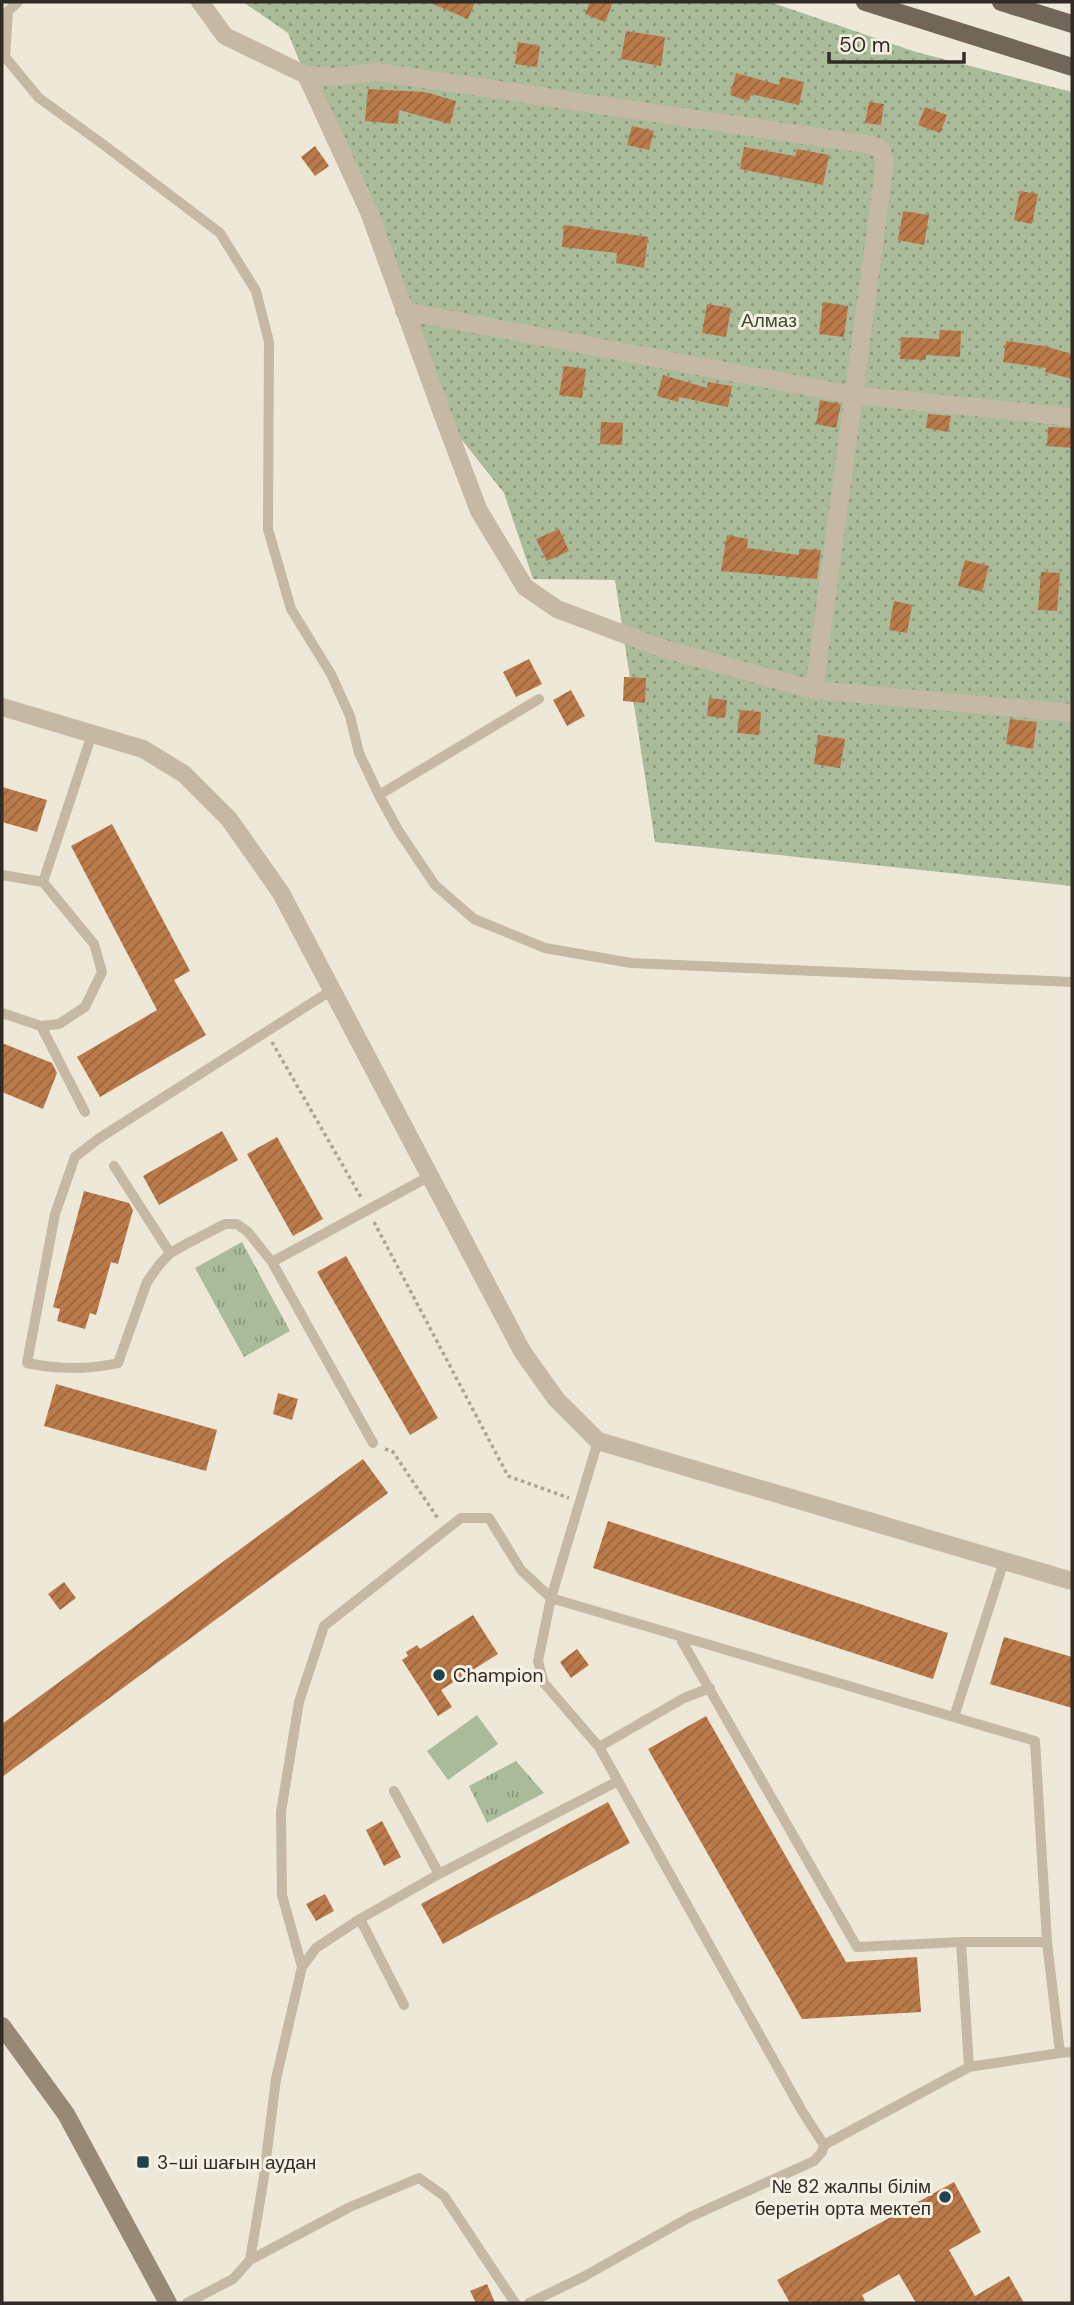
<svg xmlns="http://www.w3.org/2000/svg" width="1074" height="2305" font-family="'DM Sans',sans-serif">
<defs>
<pattern id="grass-dots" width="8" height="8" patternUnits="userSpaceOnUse" patternTransform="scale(1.75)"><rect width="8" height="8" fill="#ab9"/><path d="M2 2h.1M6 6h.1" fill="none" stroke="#8b987d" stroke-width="1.8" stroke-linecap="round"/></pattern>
<pattern id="park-tufts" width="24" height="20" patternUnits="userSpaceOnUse" patternTransform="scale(1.75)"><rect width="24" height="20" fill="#ab9"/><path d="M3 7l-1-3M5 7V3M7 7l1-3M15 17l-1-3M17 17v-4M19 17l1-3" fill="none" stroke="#8b987d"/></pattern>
<pattern id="building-hatch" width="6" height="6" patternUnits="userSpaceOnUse" patternTransform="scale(1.75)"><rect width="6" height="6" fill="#bb7a49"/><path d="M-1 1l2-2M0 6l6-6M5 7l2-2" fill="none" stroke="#99643d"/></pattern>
</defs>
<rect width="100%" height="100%" fill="#eee8d8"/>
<path fill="url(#grass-dots)" d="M243,2h527l146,50 156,40v794l-417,-44 -40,-262 -82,-1 -29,-86 -61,-77 -155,-383z"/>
<path fill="url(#park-tufts)" d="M242,1242l48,89 -46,26 -49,-89z
M516,1761l28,32 -57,30 -18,-37z"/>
<path fill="#ab9" d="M477,1715l21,29 -50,36 -21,-29z"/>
<path fill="url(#building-hatch)" d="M428,2h47l-7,17z
M590,2h23l-8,20 -20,-8z
M626,31l39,6 -4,29 -40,-7z
M518,42l22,4 -3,21 -22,-3z
M736,73l43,12 2,-8 23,5 -5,23 -48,-11 -2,7 -19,-6z
M368,89l57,3 31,9 -6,23 -51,-14 -1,14 -33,-3z
M869,102l15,2 -3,21 -16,-2z
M925,107l22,8 -7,18 -22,-8z
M632,126l22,5 -5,19 -22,-5z
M315,146l14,20 -14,10 -14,-19z
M744,147l51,9 2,-7 32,6 -6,30 -83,-16z
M1020,191l18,3 -6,30 -18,-4z
M903,211l26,4 -5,30 -26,-5z
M564,225l84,12 -4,31 -28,-5 1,-10 -55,-6z
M823,302l25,4 -4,31 -25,-3z
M707,304l24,4 -5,29 -24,-4z
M940,330l21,1 -1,26 -34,-2v5l-26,-1 1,-22 38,2z
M1006,341l38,5 28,8v25l-27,-7 1,-4 -43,-6z
M564,366l22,3 -4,29 -23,-3z
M663,375l44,13 1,-6 24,4 -4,21 -49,-10 -1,5 -21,-6z
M820,400l21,4 -5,24 -20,-4z
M928,414l23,2 -3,16 -22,-4z
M601,422l22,1 -1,22 -22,-1z
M1048,427l24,1v20l-25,-2z
M559,529l10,22 -22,10 -11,-22z
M727,535l21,4 -1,9 52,7v-6l22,1 -4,29 -96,-8z
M965,560l24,6 -7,26 -24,-6z
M1041,572l19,1 -3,38 -19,-1z
M894,601l18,4 -5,28 -18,-3z
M529,659l13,25 -26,13 -13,-25z
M624,677l22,1 -1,25 -22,-2z
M571,690l14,26 -18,10 -14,-26z
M709,698l18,2 -2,18 -18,-2z
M740,710l21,2 -2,23 -22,-2z
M1010,719l27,3 -4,27 -27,-5z
M818,735l27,4 -5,29 -26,-4z
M2,787l45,13 -10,32 -35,-10z
M112,824l78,147 -16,9 32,55 -106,62 -23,-40 80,-47 -86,-164z
M2,1043l50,20 5,10 -14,36 -41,-17z
M222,1131l16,29 -79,45 -16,-29z
M277,1137l46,82 -30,17 -46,-82z
M84,1191l45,12 4,7 -15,54 -7,-2 -15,53 -6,-2 -5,16 -28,-8 3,-12 -7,-2z
M346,1256l92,162 -28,17 -93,-163z
M56,1384l161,46 -11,41 -162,-45z
M278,1393l20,6 -6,21 -19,-6z
M363,1459l25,34 -386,284v-53z
M608,1521l340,112 -15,46 -340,-111z
M64,1582l12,16 -16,12 -12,-16z
M473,1615l25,39 -57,36 11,17 -14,9 -36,-56 6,-4 -2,-4 11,-7 3,4z
M1004,1637l68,20v51l-82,-24z
M577,1649l12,16 -18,13 -11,-16z
M706,1716l140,246 71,-5 4,55 -119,7 -154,-270z
M608,1802l22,41 -187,101 -22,-40z
M382,1821l19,36 -17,9 -18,-36z
M325,1894l9,17 -18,10 -10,-17z
M954,2182l27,50 -32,18 26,46 34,-20 15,27h-108l-17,-29 -37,21 4,8h-76l-13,-23z
M487,2284l8,19h-19l-6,-12z"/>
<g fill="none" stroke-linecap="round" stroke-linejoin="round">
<path stroke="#b0a490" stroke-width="3.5" stroke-dasharray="3.5 3.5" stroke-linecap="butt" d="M272,1042l90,157
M374,1222l134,254 61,22
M385,1449l8,3 46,68"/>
<path stroke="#c5b9a5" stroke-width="10" d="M18,2l-10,9 -3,46 34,41 65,47 116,88 36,58 13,51 -1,187 23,80 40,65 19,42 9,37 20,42
M539,699l-160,96 19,35 37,55 39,34 71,29 86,15 441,19
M2,875l41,7 49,-148
M332,990l-234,149 -23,18 -20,57 -28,149c28,6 62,7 91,0l29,-81 12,-17 11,-12 20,-11 35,-18h12l11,8 24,30 158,-86
M2,1013l39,13 18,-2 26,-17 17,-35 -8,-28 -51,-62
M41,1026l44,86
M114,1166l56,87
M272,1262l101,181
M598,1441l-47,157 484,143 12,201 13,111 12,-1
M679,1636l178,311 104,-5h86
M954,1717l50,-156
M599,1747l85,-49 26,-10
M394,1791l45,83
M360,1919l44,86
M961,1942l8,125
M302,1967l14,-19 44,-29 79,-45 179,-93
M250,2260l100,-53 69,-29 25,18 71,107
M187,2303l46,-24 17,-19 13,-77 13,-104 26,-112 -20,-72 -1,-83 18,-110 25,-76 137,-108h28l32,52 30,28 -13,63 6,22 55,64 203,364 22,34 145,-78 91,-14
M529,2303l54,-26 107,-60 124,-56 8,-9 2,-7"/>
<path stroke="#c5b9a5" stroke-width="18" d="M200,2l25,34 81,39 63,137 74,204 36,95 46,76 32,22 104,39 153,42 258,23
M306,75l28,2 43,-5 495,73 9,4 4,13 -71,528
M404,311l449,84 219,22
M2,707l141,42 41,25 45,45 52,74 241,458 34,48 42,42 474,140"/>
<path stroke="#988977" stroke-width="18" d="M2,2026l64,88 102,189"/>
<path stroke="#726658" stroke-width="18" d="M865,2l207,65
M1001,2l71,22"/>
</g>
<g fill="#1f434f" stroke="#f7f1e3" stroke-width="2.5">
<circle cx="439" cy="1675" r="7"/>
<rect x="136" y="2155" width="14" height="14" rx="3.5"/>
<circle cx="945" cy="2197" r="7"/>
</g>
<g text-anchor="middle" stroke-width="6" stroke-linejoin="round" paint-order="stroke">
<g font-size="19" fill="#3b4d2c" stroke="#f7f1e3">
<text x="769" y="327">Алмаз</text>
</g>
<g font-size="19" fill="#312b26" stroke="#f7f1e3" text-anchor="start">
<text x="453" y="1682">Champion</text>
<text x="157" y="2169">3-ші шағын аудан</text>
<text x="931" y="2193" text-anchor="end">№ 82 жалпы білім<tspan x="931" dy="22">беретін орта мектеп</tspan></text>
</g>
</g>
<rect width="1074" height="2305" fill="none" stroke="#312b26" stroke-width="7"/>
<path d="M829 52v10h135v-10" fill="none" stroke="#312b26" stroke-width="3.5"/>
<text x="839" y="52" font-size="21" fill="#312b26" stroke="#f7f1e3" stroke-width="5" paint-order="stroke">50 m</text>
</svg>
